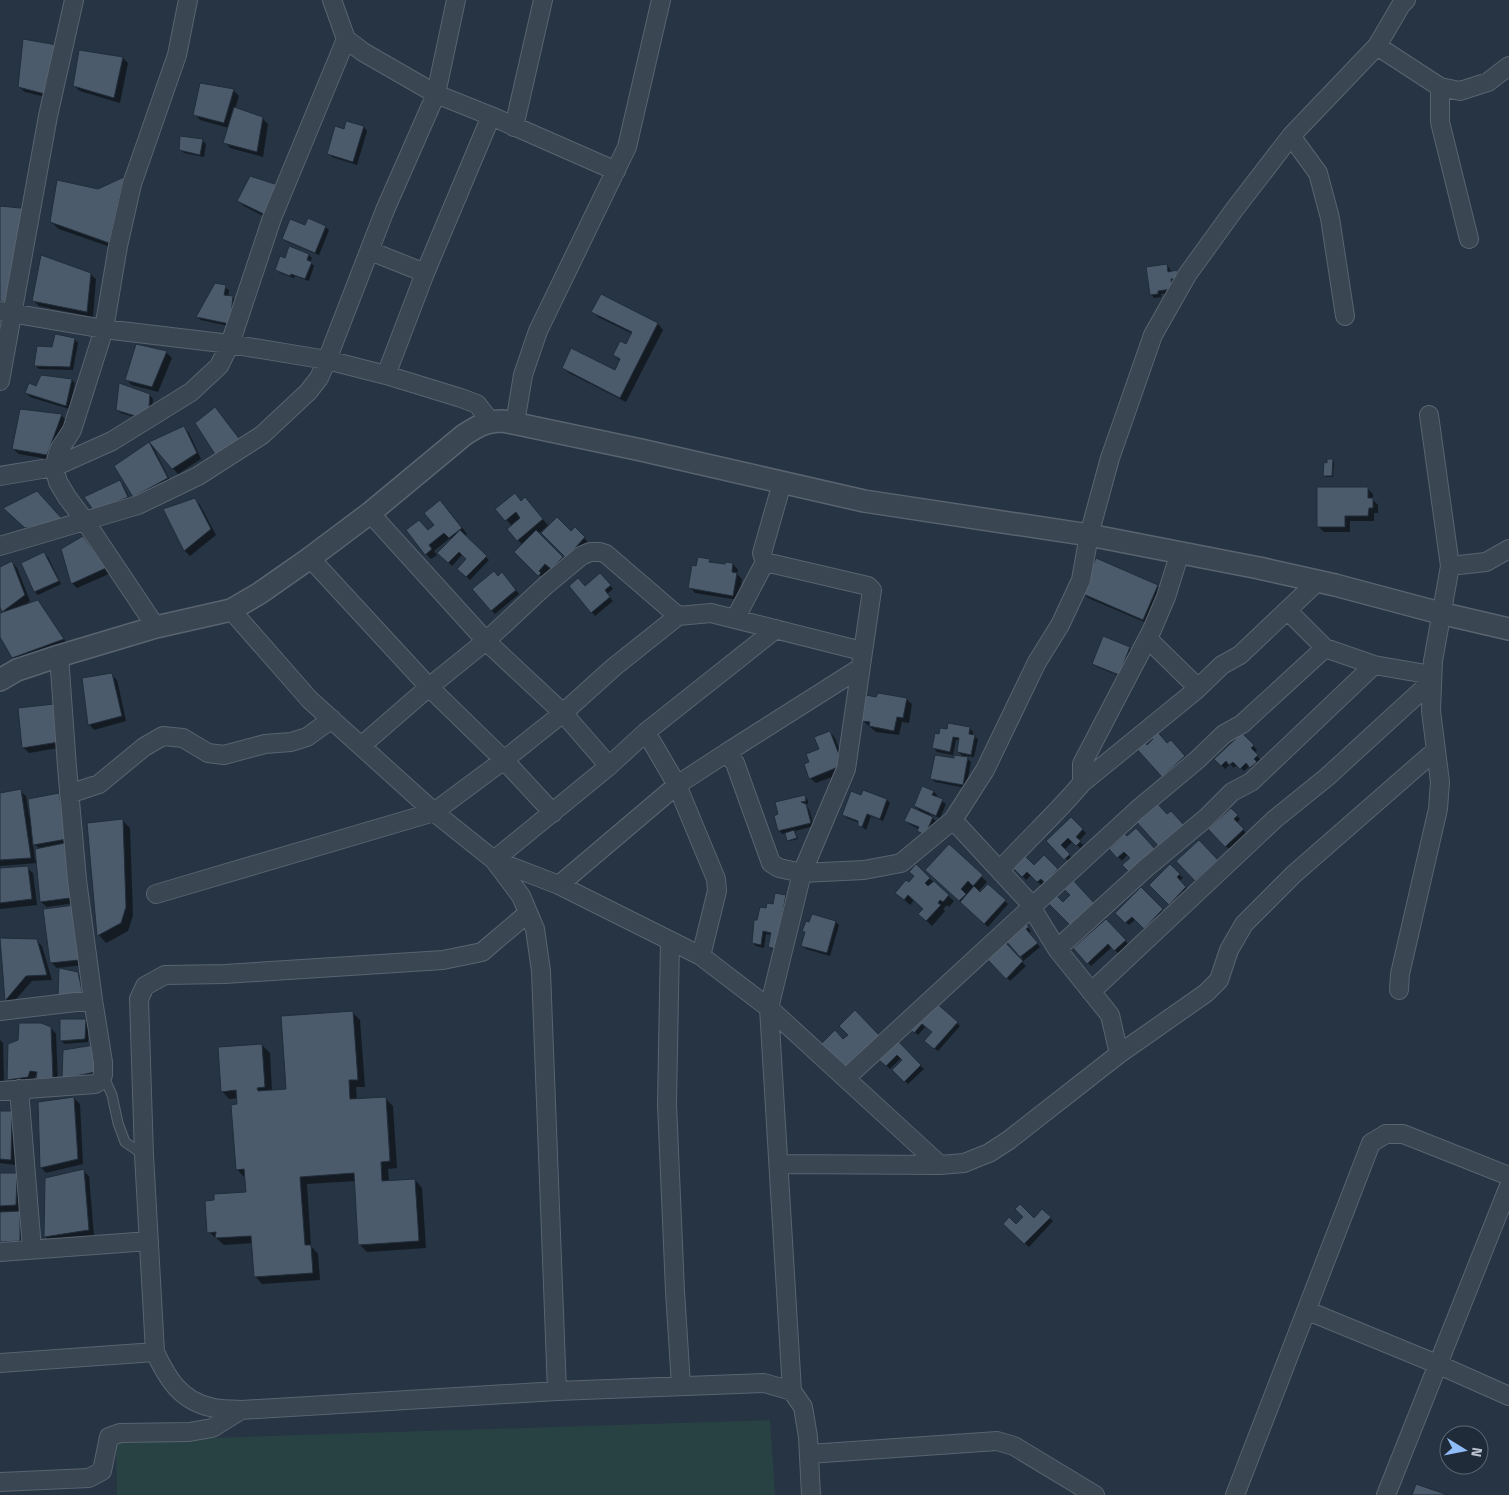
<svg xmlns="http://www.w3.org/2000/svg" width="1509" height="1495" font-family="'Fira Sans',sans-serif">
<rect width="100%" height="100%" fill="#263443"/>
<path fill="#284244" d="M770,1420l5,75h-658l-1,-54z"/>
<path fill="#0007" fill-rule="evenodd" d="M56,46l-6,52 -25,-6 -6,-5z
M123,58l5,5 -8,40 -40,-12 -6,-5z
M233,90l6,6 -4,13 28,10 5,5 -5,33 -33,-9 -5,-6 4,-14 -29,-8 -5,-6z
M364,127l3,4 -10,34 -25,-8 -4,-4z
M202,140l4,4 -2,13 -20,-4 -4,-4z
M251,178l26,45 -33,-17 -6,-5z
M124,179l7,7 -15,63 -57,-20 -8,-7 48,-32z
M306,227h19l4,3 -10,25 -32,-13 -4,-3z
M309,255l3,3 -2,4 4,4 -5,15 -14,-5 -1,2 -14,-5 -3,-3 8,-10z
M1167,265l3,4 1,4 5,-1 4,3 -5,17 -14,2v3l-7,1 -3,-4z
M90,274l6,5 -3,38 -54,-11 -6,-6z
M225,287l4,3 -1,7h4l4,4 -3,26 -32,-7 -3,-3z
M601,295l57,29 5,6 -37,72 -57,-29 -6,-6 52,5 5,-11 -6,-6 13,-9 6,-12 -35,-17 -5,-6z
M74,339l4,4 -5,27 -34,-1 -3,-3z
M137,346l29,6 6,6 -14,34 -26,-7 -5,-5z
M42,377l30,3 3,3 -6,26 -39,-12 -4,-4 10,-5z
M150,395l3,4 -2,23 -30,-9 -4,-3z
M61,415l5,5 -13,40 -34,-6 -6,-5z
M183,427l6,6 12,26 -23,15 -25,-27 19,37 -33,17 -5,-5 15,-53z
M1332,460l2,2 -1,15h-7l-2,-2 4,-11z
M119,481l4,4 8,16 -36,10z
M1368,489l5,5v6l5,5v8h-4v8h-24v11h-26l-6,-6z
M195,499l5,6 16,30 -26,21 -5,-5 -20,-41z
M522,502l9,2 18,23 22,5 4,-3 13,13 -18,18 -23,-34 -9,8 29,30 -10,10 -5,-5 -9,8 2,3 -29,-28 7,-7 -5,-5 -6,-14 -15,-17z
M446,507l21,27 -3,2 25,24 -19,20 -11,-11 9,-10 -5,-5 -11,12 -13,-13 13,-13 -2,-2 -16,13 3,4 -6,4 -5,-5 2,-23 7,-6z
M88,543l23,30 -34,15 -5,-5z
M44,554l4,3 13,27 -23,11 -3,-3 -12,-28z
M709,560l4,4 13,2 7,-2 5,6 -1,4 5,5 -3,21 -44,-7 -5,-6 7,-19z
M12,562l5,6 13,33 -5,4 12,-4 6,6 25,38 -50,17 -5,-5 -13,-22v-21l4,-1 -4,-9v-36z
M498,577h7l14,17 -24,20 -4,-4z
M604,578l9,11 -6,5 6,7 -18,15 -25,-30 15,2z
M1157,586l6,6 -14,32 -61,-26 -5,-6z
M1129,648l4,4 -11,25 -25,-10 -4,-4z
M111,674l6,6 9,41 -32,9 -5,-6z
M906,699l6,5 -3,19 -7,-1 -3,13 -23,-3 -14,-12z
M20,709l44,38 -35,6 -6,-6z
M970,729l3,3v4l5,3 -4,18 -9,-1 6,6 -5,26 -31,-6 -4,-4 24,-18 10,-2 -7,-6 2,-12h-4l-3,15 -16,-3 -3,-4 2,-13z
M830,732l5,6 13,33 -32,12 -6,-5v-15l11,-13z
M1242,734l15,16 -3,3 6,6 -4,4 3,3 -4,5 -5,-5 -6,5 -7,-7 -3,4 -4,-4 -5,5 -9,-10z
M1168,745l8,2 14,15 -22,20 -5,-6 -16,-30z
M20,791l6,5 3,19 30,-20 5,5 11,103 -28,4 -6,-5 -3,-39 -38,3v-72zM33,843l7,6 -2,11h-3z
M934,792l3,3 -1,3 10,6 -6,14 -11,-4 7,7 -7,16 -7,-3 -4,-3 1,-2 -10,-5 -3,-3 16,-8 -7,-7z
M862,796l25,4 3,3 -7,18 -12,-5 -5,14 -6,-5 -1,-2 -12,-5 -3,-3z
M804,797l4,3v4l-3,1 4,4 5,17 -19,5 3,8 -8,2 -4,-8 -4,1 -3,-4v-16z
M1231,810l9,9 -3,4 9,10 -17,16 -19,-19z
M1071,819l15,14 -7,8 4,4 -3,3 -7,-7 -9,9 8,8 -3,4 -21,-21z
M122,820l8,8 3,87 -5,16 -22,12 -7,-8 -11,-111z
M1136,829l22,24 -27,5 -3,-4 -6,7 -11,-12z
M1199,841l21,23 -21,20 -21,-23z
M949,846l38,36 -9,10 2,2 8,-9 20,19 -20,23 -61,-57z
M1044,857l16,17 -11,11 -4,-4 -4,4 -10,-10 -5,5 -11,-12 19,-1z
M916,866l38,35 -5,6 -2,-2 -4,4 2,2 -13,15 -12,-12 4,-5 -10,-9 -4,5 -13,-12 12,-9 7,-7z
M1170,866l13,12 -4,3 10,10 -16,16 -22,-22z
M27,868l6,5 4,32 -37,4v-40z
M1141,889l24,24 -17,18 -12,-12 -7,6 -12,-12z
M785,896l3,4 -9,52 -6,-2 -3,-3 2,-12 -6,-1 -2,14 -8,-2 -3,-3 5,-21z
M44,910l40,55 -27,3 -6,-6z
M1106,920l22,24 -10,9 -6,-6 -21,19 -16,-18z
M836,922l3,3 -9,31 -24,-7 -4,-4 4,-12 -2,-2 6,-8z
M1023,922l8,9 -2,2 11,14 -18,15 4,4 -16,15 -21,-22 33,1 1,-1 -15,-18z
M2,939l35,2 5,5 10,34 -20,1 -21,24 -5,-5z
M77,973l4,4 5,22 -24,1z
M934,1002l26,24 -22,25 -12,-10 7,-9 -7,-6 -8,9 -7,-7z
M353,1013l7,7 5,67h-9l1,13 28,-2 8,8 4,62 -9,1 1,13 26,-2 7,8 4,60 -59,4 -8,-8 -3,-63 -49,3 4,62 7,8 2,26 -58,4 -7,-8 -2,-33 -29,2 -15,-13 38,-39 -1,-16h-2l-7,-8 1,-71 -9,1 -7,-8 40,-46 8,8 2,38 15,-1z
M86,1020l3,3 -1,19 -24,2 -3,-4z
M51,1028l5,6 2,49 -15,1 -5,-6 -1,-6 -4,10 -19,3 -5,-6z
M0,1040l3,3 1,41h-4z
M898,1043l26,26 -16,15 -14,-14 9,-10 -2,-2 -11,11 -9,-9z
M94,1046l4,30 -32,6z
M74,1098l6,6 3,60 -37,9 -5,-6z
M0,1112h11l6,5 -1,48 -16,-2z
M83,1171l6,5 5,60 -43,6 -5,-5z
M16,1174l6,5 -1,31 -4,1 6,5v28l-23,1v-70z
M1042,1211l11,10 -24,26 -24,-23 11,1 18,-6z"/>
<path fill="#4c5b6c" stroke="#212d3a" d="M23,39l34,6 -12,49 -27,-7z
M79,50l44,7 -9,41 -41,-12z
M200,83l34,6 -10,34 -31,-8z
M234,107l29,10 -6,35 -34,-9z
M346,121l18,5 -11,36 -26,-8 8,-28 9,3z
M180,136l23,3 -3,16 -21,-5z
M250,176l34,11 -12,31 -35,-17z
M124,177l-15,66 -59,-21 7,-42 41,9z
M0,206l31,3 -26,93 -5,-1z
M308,218l18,8 -11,27 -33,-14 8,-20 15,6z
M289,246l20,8 -2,6 5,2 -7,17 -14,-5 -1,2 -15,-6 5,-14 5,2z
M41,255l50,18 -4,39 -55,-11z
M1167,264l1,8 9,-2 1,9h-7l1,10 -14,2v3l-8,1 -4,-28z
M215,283l11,2 -2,10 9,1 -3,28 -34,-7z
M601,294l57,29 -38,75 -58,-30 9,-20 44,22 5,-11 -7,-4 7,-14 6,3 6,-12 -41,-20z
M55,334l20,4 -5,29 -36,-1 3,-20 15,1z
M136,344l31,7 -15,36 -27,-7z
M41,375l31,4 -6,27 -41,-13 4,-10 7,3z
M119,383l31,11 -2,26 -32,-10z
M215,407l26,34 -21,21 -25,-39z
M20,409l42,5 -15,41 -35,-6z
M184,426l13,27 -25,16 -23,-27z
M149,442l19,36 -35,19 -19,-31z
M1327,459h6l-1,17h-9l1,-14 3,1z
M120,480l8,17 -34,14 -10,-14z
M1317,487h51v11h5v10h-4l-1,8h-23v11h-28z
M37,491l28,31 -40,6 -22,-20z
M515,493l6,8 4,-4 18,22 -26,22 -10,-12 13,-11 -4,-6 -11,9 -10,-12z
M195,498l16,31 -27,22 -21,-42z
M440,500l22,28 -13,10 -5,-5 -15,12 3,4 -7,6 -19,-25 13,-10 9,10 6,-5 -10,-12z
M557,517l14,14 4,-4 10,10 -19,21 -25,-25z
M460,530l27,26 -21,21 -9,-8 9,-10 -7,-7 -11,11 -11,-10z
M536,530l27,27 -12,12 -6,-5 -6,7 2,2 -3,3 -24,-24z
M83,536l23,32 -35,16 -10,-35z
M44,552l15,29 -25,11 -13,-29z
M698,557l12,2 -1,3 16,2 1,-2 7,1 -1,9 5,1 -4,23 -45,-8 4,-23 4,1z
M1096,558l62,27 -15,35 -62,-27z
M12,561l13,34 -23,17 -2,-5v-40z
M494,571l4,5 4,-4 14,18 -25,21 -19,-22z
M600,573l11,12 -6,5 5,7 -19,16 -22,-27 9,-8 7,8z
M38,600l26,39 -52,19 -12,-21v-24z
M1103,636l27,11 -11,28 -27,-11z
M112,673l10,43 -34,9 -6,-47z
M878,693l29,5 -4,20 -6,-1 -3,14 -25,-5 1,-4 -9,-1 5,-26 10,2z
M54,704l5,38 -37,6 -4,-40z
M948,723l22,4 -1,7 6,1 -4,20 -14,-3 2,-14 -6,-1 -3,15 -18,-4 3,-15 4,1 1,-6 7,1z
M1156,730l11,13 4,-3 14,16 -23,21 -26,-29 8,-7 3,4 6,-6 -3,-3z
M830,731l13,34 -34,14 -5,-15 5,-2 -3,-8 13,-5 -5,-12z
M1242,733l12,12 -3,3 7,7 -4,4 3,3 -7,6 -4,-5 -6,6 -7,-7 -4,3 -3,-4 -5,5 -7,-7z
M935,755l19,3v-3l14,2 -5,28 -33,-6z
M922,786l12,5 -2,4 11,4 -7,17 -22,-10z
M21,789l10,69 -31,2v-67z
M863,790l24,9 -7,20 -13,-5 -5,13 -4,-1v-5l-16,-6 9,-24 10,4z
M59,793l8,46 -34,6 -5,-46z
M805,795l1,6 -5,1 5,2 5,19 -33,8 -4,-15 4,-2 -3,-12z
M1154,800l13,14 4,-3 13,14 -24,23 -26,-29 6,-5 4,2 5,-5z
M911,807l22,10 -8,18 -8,-4 2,-4 -15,-6z
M1231,808l7,7 -4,4 10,10 -19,18 -17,-18z
M1071,817l12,12 -7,8 5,4 -5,5 -8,-8 -7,7 9,9 -6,6 -18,-19z
M123,819l3,88 -5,16 -24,13 -10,-113z
M1136,828l19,21 -25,24 -8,-8 8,-7 -6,-6 -7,6 -8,-9 16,-15 2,2z
M794,830l3,8 -10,3 -2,-8z
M1199,840l19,20 -23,21 -19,-20z
M65,843l5,55 -30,4 -5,-53z
M949,844l34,31 -10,11 -5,-5 -7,8 5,5 -7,7 -34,-31z
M1044,855l14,14 -13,14 -4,-4 -4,3 -10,-10 -5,5 -9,-9 12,-12 9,9z
M916,864l14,14 -5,5 3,3 6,-5 15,14 -6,7 -3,-2 -2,3 3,2 -15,16 -8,-7 5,-5 -15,-14 -4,5 -9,-7 11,-13 3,2 5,-6 -5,-4z
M1170,864l10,10 -3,3 9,10 -17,18 -20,-20z
M28,866l4,33 -32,4v-35z
M1072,879l23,25 -23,23 -24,-24 8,-8 7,7 7,-7 -7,-7z
M988,884l18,16 -22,24 -24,-22 14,-16 6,6z
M1141,887l22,22 -19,20 -12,-12 -7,6 -10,-10z
M775,893l11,2 -10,54 -8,-2 3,-14 -8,-2 -2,14 -9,-2 2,-23h3l3,-13 6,1 1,-5 6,1z
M75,905l4,55 -29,3 -7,-54z
M812,914l24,7 -9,32 -26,-7 4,-14 -3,-1 4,-10 3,1z
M1106,919l20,21 -12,11 -6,-7 -21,20 -14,-16z
M1023,920l6,7 -3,2 12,14 -18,14 -14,-16z
M0,938l37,1 10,36 -21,1 -21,25z
M1002,939l21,22 -17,18 -19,-20z
M59,968l19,4 5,24 -25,1z
M934,1001l24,21 -24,27 -10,-8 8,-9 -10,-8 -8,9 -5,-5z
M855,1010l25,26 -34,34 -25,-26 14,-14 8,9 5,-4 -9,-9z
M353,1011l5,69h-9l1,19 36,-2 4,64 -9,1 1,19 33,-2 4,62 -61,4 -4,-72 -54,4 5,68h6l2,28 -59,4 -3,-41 -36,2 1,-6 -9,1 -2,-32 9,-1v-6l32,-2 -2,-23 -8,1 -5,-65 6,-1 -1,-14 -15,2 -3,-45 44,-3 3,43 -8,1 1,3 28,-2 -5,-73z
M60,1019h26l-1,20 -25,2z
M19,1023h22l10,4 2,51 -17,1 1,-7 -7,-1 -2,6 -21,3 1,-36 10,-4z
M898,1041l23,24 -17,17 -12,-12 10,-10 -5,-5 -11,11 -7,-6z
M94,1045l1,27 -33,7 1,-29z
M74,1097l4,62 -38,9 -2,-66z
M0,1111h12l-1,49 -11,-1z
M84,1169l5,61 -45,7 1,-59z
M0,1173h17l-1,32 -16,1z
M1020,1204l14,14 8,-9 9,8 -27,27 -21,-20 6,-7 7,7 7,-7 -8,-8z
M20,1211v30l-20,1v-30z
M1416,1484l32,11h-36z"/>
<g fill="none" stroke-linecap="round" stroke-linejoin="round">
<defs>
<path id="service" d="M103,1075l9,20 6,28 7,19 19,13"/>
<path id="minor" d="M332,0l14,39 17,13 73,42 55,22 125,55
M1377,46l63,41 20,4 28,-9 21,-16
M1440,87v35l29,117
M514,127l29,-127
M1291,136l27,37 12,45 15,98
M370,251l55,22
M0,311l104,18 126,15 97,16 59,15 75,23 16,6 13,17
M386,375l39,-102 66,-157
M0,381l48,-265 26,-116
M515,423l8,-48 15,-44 89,-184 34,-147
M0,476l54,-9 58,-26 79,-49 28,-26 11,-22 42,-126 74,-179
M782,483l-20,70 3,9 103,24 4,4 -26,179 -44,104 62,-3 37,-7 52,-43
M370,513l116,128 77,72 46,53
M0,546l138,-41 60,-29 64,-41 46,-43 11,-14 8,-18 58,-150 51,-116 20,-94
M310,558l119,129 57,-46 59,-55 36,-30 9,-4h10l6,2 72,62
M1450,566l36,-4 23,-13
M231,610l79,90 124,112 60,48 27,36 14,33 6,42 16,420
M1287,610l38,38
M735,619l30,-57
M156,627l-71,-106 -18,-24 -9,-15 -4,-15 5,-17 13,-20 32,-101 14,-83 14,-62 45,-129 11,-55
M776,629l-130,103 -37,34 -115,94 65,25 142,71 68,52 171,157
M1148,639l50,49
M646,732l31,53 39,94 1,12 -16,65
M361,746l68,-59 75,73 49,53
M726,753l134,-85
M1082,783l113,-92 27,-26 18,-10 78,-74
M69,794l30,-10 45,-37 19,-11 20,2 25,15 16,2 41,-11 26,-2 16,-5 25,-18
M1000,870c27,-30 56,-56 82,-87v-19l69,-132 15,-35 14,-45
M559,885l118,-100 49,-32 9,10 36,100 8,5 23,5 -33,135 23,383
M156,894l278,-82 70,-52 59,-47 51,-46 64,-51 33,-3 151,38
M528,913l-46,39 -39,8 -218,14 -60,1 -20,11 -6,13 5,156 11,197c12,26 25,48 55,55 10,3 21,2 31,3l316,-19 207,-8 28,8 11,16 5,30 3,58
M670,941l-3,163 8,187 6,94
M1057,949l89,-81 60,-50 26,-26 19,-10 123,-117 58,10
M1399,990l1,-16 38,-165 2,-27 -9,-71 2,-50 17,-95 -21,-151
M1091,992l184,-173 52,-42 105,-96
M0,1011l93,-11
M1119,1054l-9,-39 -53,-66 -30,-49 -74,-80 32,-50 52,-108 23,-37 21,-45 8,-45 21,-77 43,-123 34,-60 47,-65 57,-74 86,-90 24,-41 5,-5
M846,1078l291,-268 60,-50 27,-26 18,-10 83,-76 49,17
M19,1089l13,160
M0,1091l95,-7 5,-3 3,-6v-13l-10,-62 -16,-120 -10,-113 -8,-111
M779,1164l161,1 24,-2 25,-10 20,-13 110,-86 87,-61 13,-13 10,-30 15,-26 50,-50 142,-124
M0,1252l149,-11
M1308,1311l129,53 72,32
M0,1363l155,-11
M809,1454l188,-13 17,5 81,49
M0,1482l89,-4 13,-7 7,-34 11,-4 69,-1 23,-4 29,-18
M1235,1495l136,-352 15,-9h17l106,42
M1386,1495l123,-309"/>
<path id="tertiary" d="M0,680l17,-10 42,-14 97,-29 75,-17 29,-17 50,-35 60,-45 94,-78c14,-9 22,-14 39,-14l138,29 223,51 225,34 170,33 76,17 105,28 69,16"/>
</defs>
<use href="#service" stroke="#596470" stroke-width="11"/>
<use href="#minor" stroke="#596470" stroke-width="20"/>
<use href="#tertiary" stroke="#596470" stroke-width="24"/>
<use href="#service" stroke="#3b4653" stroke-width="9"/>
<use href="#minor" stroke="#3b4653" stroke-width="18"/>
<use href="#tertiary" stroke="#3b4653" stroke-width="21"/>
</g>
<g transform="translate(1464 1450) rotate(100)"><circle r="24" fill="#1f2b38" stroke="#5c6773"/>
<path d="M0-4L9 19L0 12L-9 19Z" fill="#90bdfa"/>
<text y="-8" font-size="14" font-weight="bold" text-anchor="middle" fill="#b8c1cc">N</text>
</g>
</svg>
